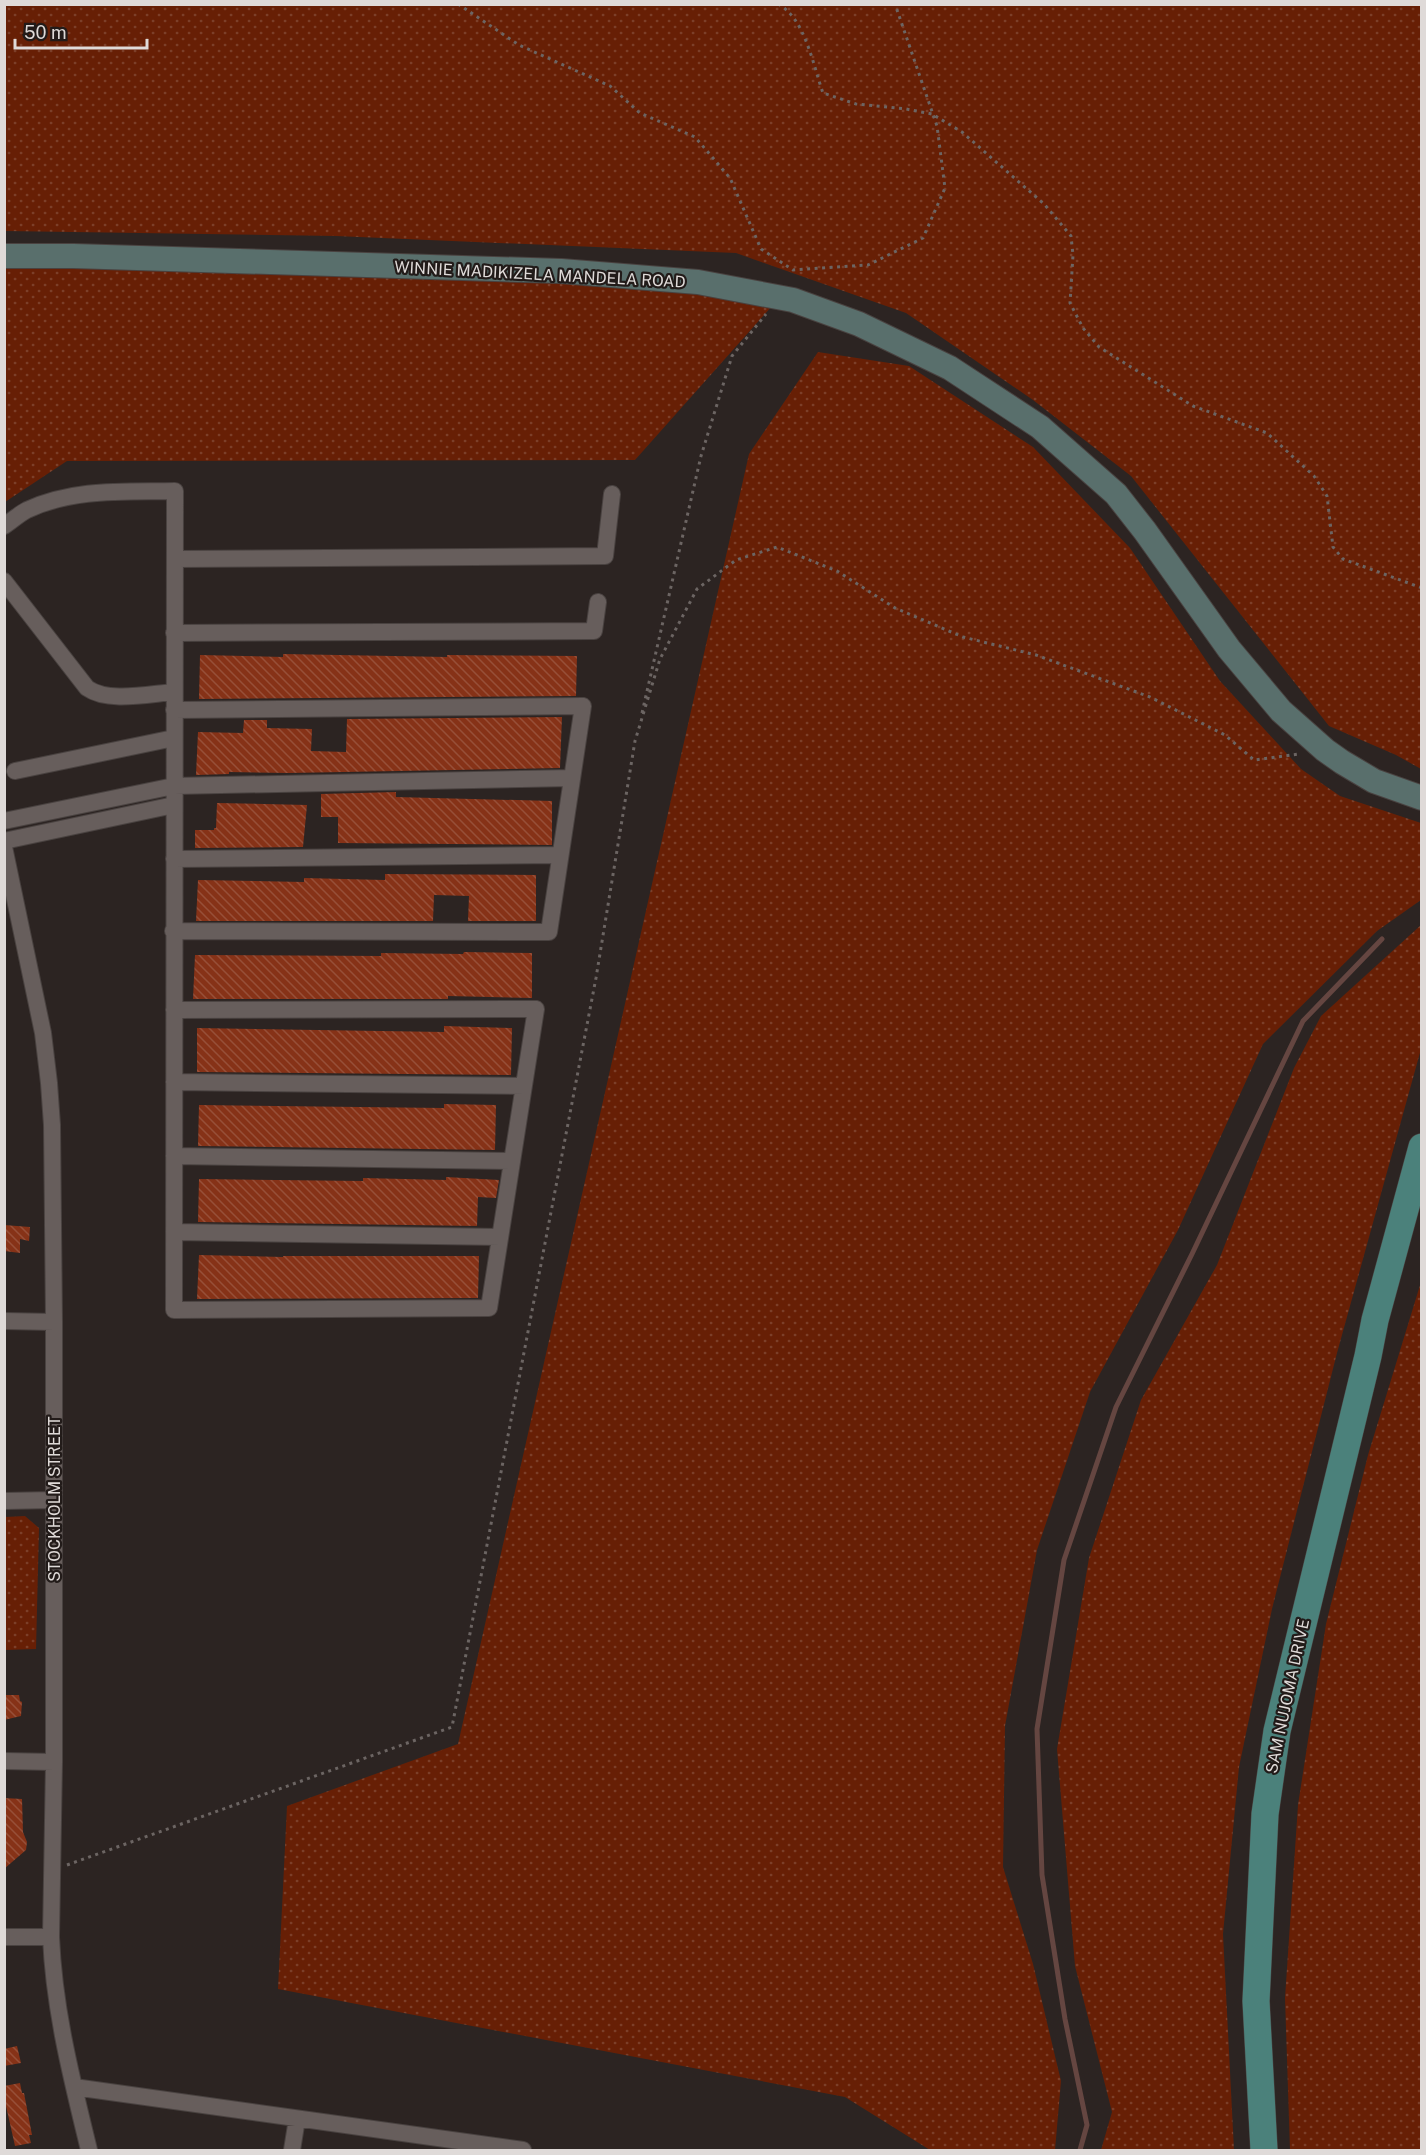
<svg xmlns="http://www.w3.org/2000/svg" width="1426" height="2155" font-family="'Public Sans',sans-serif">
<defs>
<pattern id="green-dots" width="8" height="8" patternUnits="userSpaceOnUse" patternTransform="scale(1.5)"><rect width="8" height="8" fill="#671f05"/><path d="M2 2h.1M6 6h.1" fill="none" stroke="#7c3f29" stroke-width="1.8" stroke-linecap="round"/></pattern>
<pattern id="building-back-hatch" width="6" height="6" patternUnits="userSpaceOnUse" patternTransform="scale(1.5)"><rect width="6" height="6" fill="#863217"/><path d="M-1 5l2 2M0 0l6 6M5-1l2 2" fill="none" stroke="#974f38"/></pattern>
</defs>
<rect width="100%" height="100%" fill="#2c2422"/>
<path fill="url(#green-dots)" d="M5,4l1416,1v764l-25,-14 -67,-29 -198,-250 -98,-76 -127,-87 -170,-60 -400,-17 -331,-5z
M5,256l556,15 219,26 -145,163 -568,1 -62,41z
M818,352l91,14 124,81 97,101 90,133 81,88 39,27 81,27v77l-44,31 -114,113 -85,186 -88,162 -53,158 -32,176 -2,141 30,97 28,117 -6,69h-125l-85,-53 -567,-108 9,-183 171,-62 291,-1290z
M1421,925v124l-84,304 -65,256 -33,158 -16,167 11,216h-133l11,-38 -37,-146 -18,-217 32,-191 52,-158 76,-135 77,-197 27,-52z
M1421,1282v868h-131l-5,-152 13,-193 28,-181 42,-169z
M25,1516l14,12 -3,121 -31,1v-133z"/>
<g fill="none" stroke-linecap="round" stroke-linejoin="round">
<path stroke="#654641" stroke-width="5" d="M1080,2150l7,-25 -22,-106 -23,-144 -5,-146 27,-169 52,-153 76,-153 111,-233 79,-82"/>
</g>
<path fill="url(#building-back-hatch)" d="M283,654l164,3v-2l130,1 -1,40 -377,3 1,-44 83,2z
M562,717l-2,51 -272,5 -59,-1v2l-33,1 2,-43 45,1 1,-13h23v8l45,1 -1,22 35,1 1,-33z
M396,792v5l156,4v44l-214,-2v-26h-17v-23z
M217,803l90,2 -4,42 -108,1v-18h19v-2h2z
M385,874l151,1v46h-68l1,-25 -35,-1 -1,26h-237l2,-41 106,2v-4l81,2z
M464,952l68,1v45l-84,-2v3h-255l2,-44 186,1v-3l82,1z
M444,1026l68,2 -1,47 -314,-3v-44l247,4z
M444,1104l52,1 -1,45 -297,-4 1,-41 245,3z
M446,1177l53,3 -3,18 -18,-1 -1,29 -279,-4 1,-43 164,2v-3l83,2z
M4,1225l26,2 -1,14 -9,-2v14l-16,-2z
M199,1255l84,2v-1h196l-1,42 -281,1z
M4,1695h15l1,6 2,1 -1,14 -17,4z
M4,1798l18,1 1,33 4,10 -1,8 -22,19z
M17,2046l4,17 -17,3v-17z
M20,2083l2,10h2l8,42h-3l2,8 -16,3 -9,-40 -2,1v-21z"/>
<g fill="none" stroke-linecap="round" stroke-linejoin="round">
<defs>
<path id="street" d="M4,526c8,-5 15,-12 23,-16 47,-22 98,-18 148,-19 -1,273 -1,546 -1,819l315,-2 47,-299 -362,1
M175,559l430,-3 7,-62
M4,581l83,107c21,15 61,6 87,4
M174,633l420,-2 4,-29
M15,771l159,-33
M4,821l170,-35 398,-8
M4,841l170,-36
M4,847l39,186 6,50 3,42 2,197v440l-3,175c3,73 21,143 38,213
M174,859l386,-4
M173,931l376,1 34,-226 -409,4
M174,1082l350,4
M174,1156l338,5
M174,1232l326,5
M4,1321l50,1
M4,1501l49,-1
M4,1761l50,1
M4,1937h47
M74,2087l449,63
M292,2150l5,-31"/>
<path id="secondary" d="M4,256h69l488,15 137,11 95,18 66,24 91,44 90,59 76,67 29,37 84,118 52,62 44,39 17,12 32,19 48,17"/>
<path id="primary" d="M1264,2150l-8,-149 9,-187 12,-83 91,-375 7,-36 47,-173"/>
</defs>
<use href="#street" stroke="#494240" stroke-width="18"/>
<use href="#secondary" stroke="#494240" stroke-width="26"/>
<use href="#primary" stroke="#494240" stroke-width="28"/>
<path stroke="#6c6563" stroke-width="3" stroke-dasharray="3 4.5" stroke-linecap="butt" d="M458,4l61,41 91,41 30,27 55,24 35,41 31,71 32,21 75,-5 55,-27 22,-50 -8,-62 -42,-122
M778,4c27,14 35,61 45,89l33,11 50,5 26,5 30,18 82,72 27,32 2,19 -3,48 13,25 16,19 94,59 74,27 47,43 13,20 6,51 10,12 79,29
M642,713l59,-257 31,-100 34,-42
M67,1865l385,-138 144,-749 39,-237 25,-82 37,-70 39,-29 41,-13 60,24 58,37 68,29 73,18 114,42 75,38 29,25 45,-6"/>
<use href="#street" stroke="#675e5c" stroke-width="16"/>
<use href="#secondary" stroke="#596f6c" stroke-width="24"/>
<use href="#primary" stroke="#4b817b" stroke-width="27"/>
</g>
<g text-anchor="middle" stroke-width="4.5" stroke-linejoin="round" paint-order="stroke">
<g font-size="16" fill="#dfdad8" stroke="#221b19">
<text transform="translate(540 274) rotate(3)" y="6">WINNIE MADIKIZELA MANDELA ROAD</text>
<text transform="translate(54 1499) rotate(-90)" y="6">STOCKHOLM STREET</text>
<text transform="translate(1287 1696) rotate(-78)" y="6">SAM NUJOMA DRIVE</text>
</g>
</g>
<rect width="1426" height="2155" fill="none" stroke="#dfdad8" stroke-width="12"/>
<path d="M15 39v9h132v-9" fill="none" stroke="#dfdad8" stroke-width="3"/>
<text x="24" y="39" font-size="18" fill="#dfdad8" stroke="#221b19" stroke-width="4.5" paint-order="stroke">50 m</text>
</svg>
